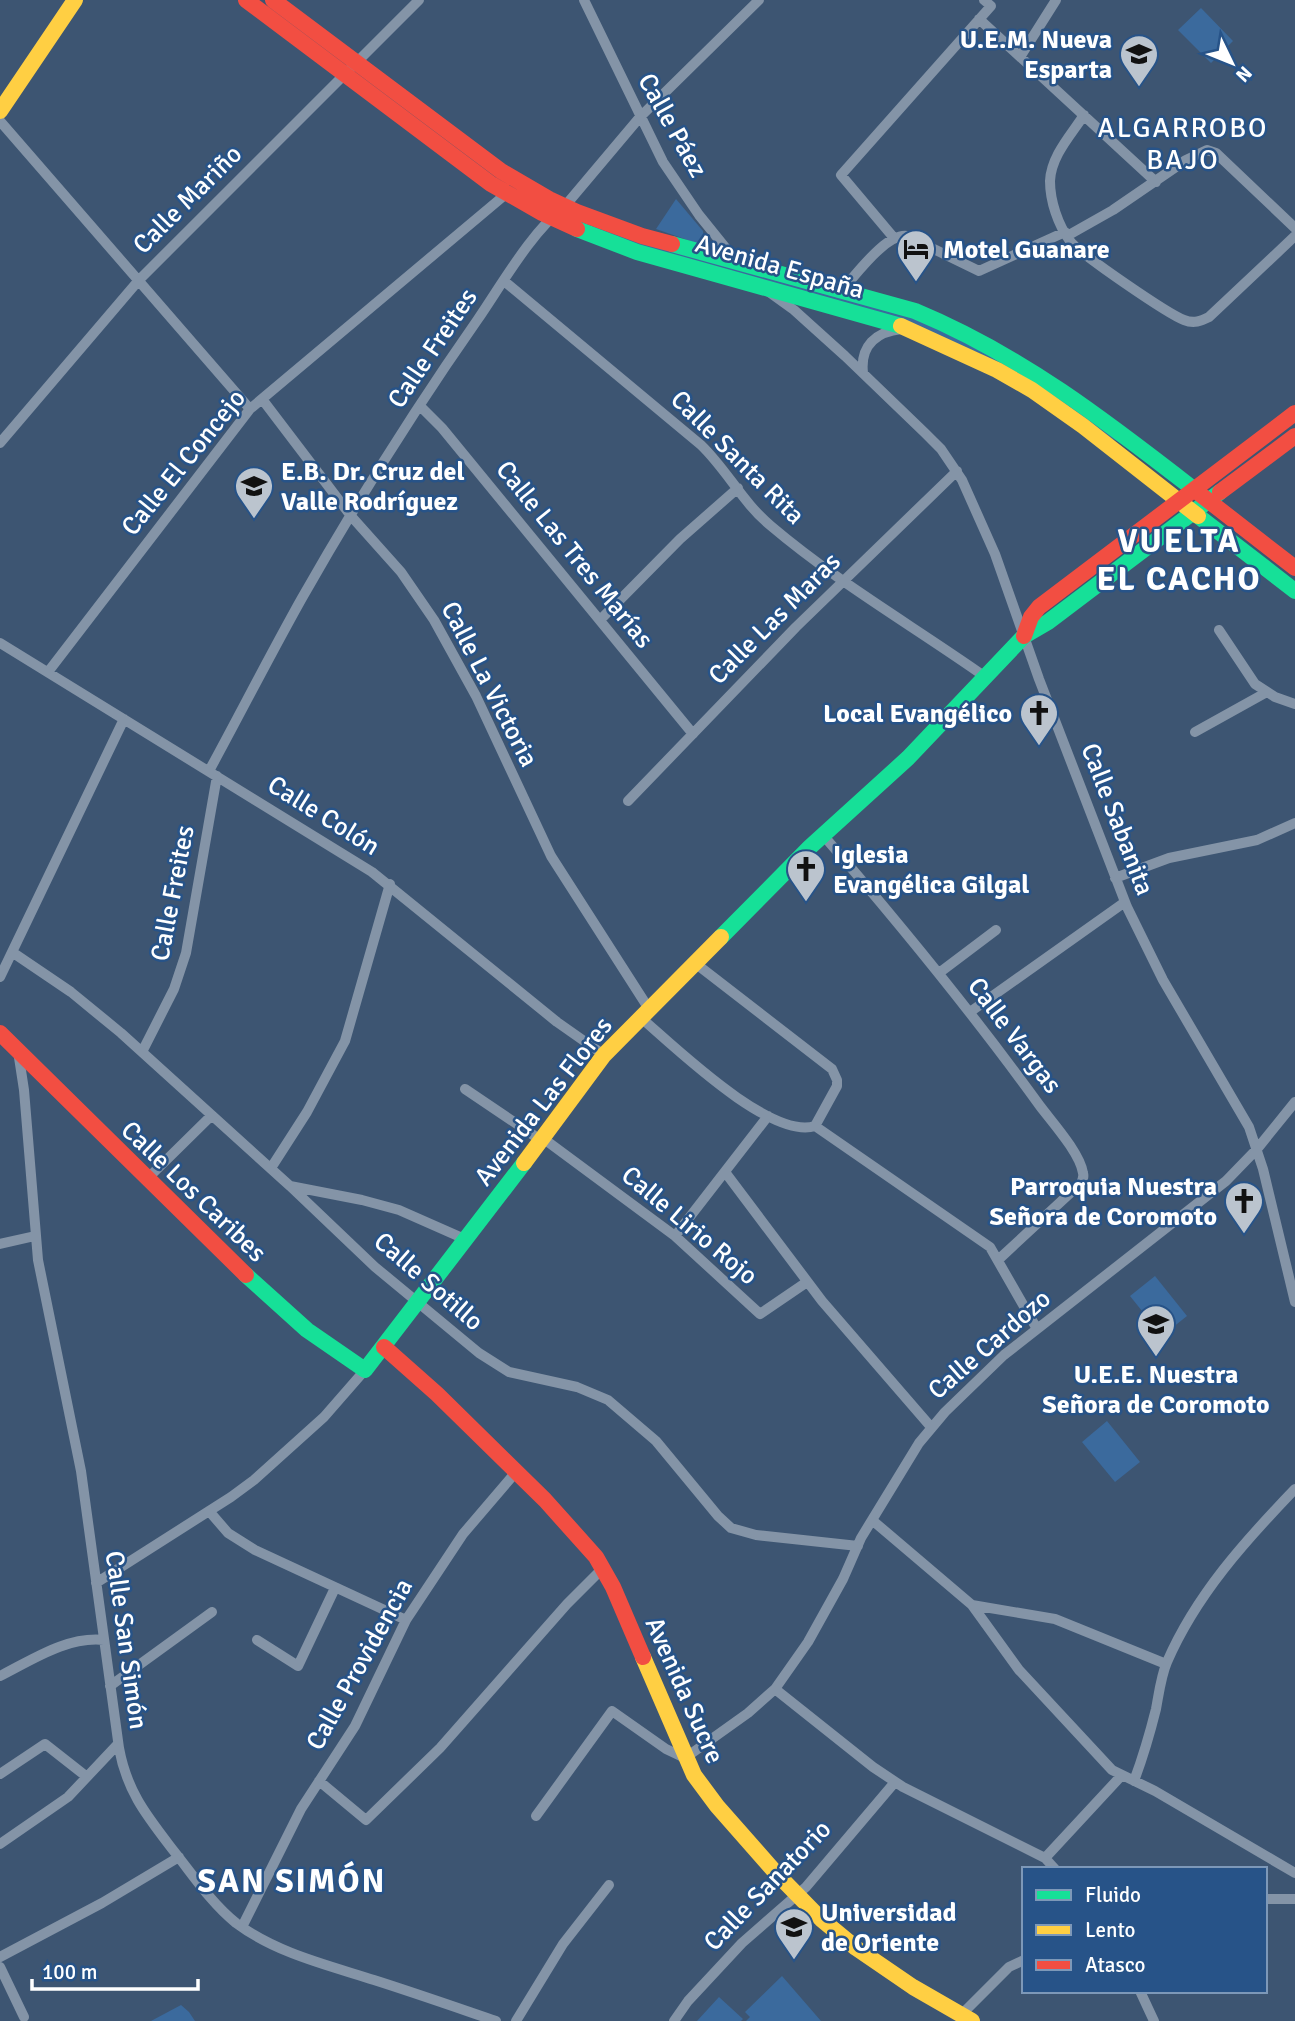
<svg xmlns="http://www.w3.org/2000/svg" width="1295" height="2021" font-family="Signika,sans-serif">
<rect width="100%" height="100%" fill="#3d5572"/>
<path fill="#3b6a9d" d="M1201,8l32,33 -22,22 -33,-33z
M676,199l27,32 1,6 -4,5 -4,1 -40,-14z
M573,219l360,105 90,46 107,78 -23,-12 -128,-83 -340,-107 -66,-25z
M1155,1276l32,40 -25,20 -32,-40z
M1107,1421l33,41 -25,20 -33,-40z
M782,1976l39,45h-75l4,-4 -5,-5z
M719,1997l24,22 -2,2h-44z
M181,2005l8,7 6,9h-44z"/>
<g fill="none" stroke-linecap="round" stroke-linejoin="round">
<path stroke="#8494a7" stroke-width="10" d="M584,0l79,162 36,53 38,47
M979,19l177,163
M1020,57l36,-57
M1084,115c-13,20 -33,41 -34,66 0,20 8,44 20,60 10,13 98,73 114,79 10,4 17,1 25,-3l86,-81
M0,121l250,288
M1067,236l46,-26 73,-50 21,-10 9,3 79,75
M894,238l-53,-63 150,-169 -7,-6
M504,281l197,164c26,25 42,58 70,81 66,56 142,100 213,150
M842,290c14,-15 44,-57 65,-54l72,35 86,-39
M769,292l25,18 51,46 80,77 16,16 21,31 33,74 44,125 88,228 36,73 86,147 14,42 32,133
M863,373c-3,-27 13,-41 38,-44
M262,399l89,117 50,56 33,48 42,76 75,160 98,153
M420,406l22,22 251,306
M0,443l139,-163 280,-280
M600,620l80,-81 58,-51
M1219,630l36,54 20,13 20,7
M0,643l372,229 185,150 47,33
M48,672l202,-263 256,-215
M1195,732l72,-40
M209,771c31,-57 61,-116 93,-173 54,-95 113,-189 176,-279 24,-35 54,-88 87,-113l75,-89 119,-117
M628,801l168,-174 161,-156
M823,835c76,88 149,177 217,271 12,16 40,47 43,67 1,4 0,6 -2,10l-83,77
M1115,878l54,-20 88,-18 38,-17
M12,952l59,40 50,41 169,153 85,81 104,86 30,19 68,15 31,13 48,41 62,75 13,12 25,7 102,11
M939,973l57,-43
M0,977l124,-258
M970,1012l155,-110
M640,1017c34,29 130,123 175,109l22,-40v-6l-5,-11 -137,-106
M18,1051l6,39 14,170 43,211 38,277c8,44 28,68 54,102 20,25 38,53 63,73 40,30 91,42 138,57 41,13 81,27 122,41
M142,1052l32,-63 12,-36 31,-177
M465,1089l77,52
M815,1126l175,121 47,82
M544,1139l131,97 85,78 47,-32
M271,1168l36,-56 38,-71 45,-157
M725,1172l97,129 109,126
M147,1179l64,-63
M290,1186l72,14 37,10 68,30
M675,1236l93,-120
M0,1244l35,-8
M209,1511l19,22 27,17 151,70
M872,1520l100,85 47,65 93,100 43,21 140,82
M96,1583l135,-86 23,-17 70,-63 41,-47
M972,1605l83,14 111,45
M257,1640l41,26 37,-78
M0,1676c32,-16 67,-40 104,-36
M110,1686l102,-74
M775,1689l98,78 30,20 142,71 10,11
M0,1774l45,-30 42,33
M319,1781l47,39 74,-72 127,-144 36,-36
M1134,1781c9,-24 16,-48 22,-72 3,-16 5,-33 11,-47 29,-67 78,-121 128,-173
M536,1816l76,-105 54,38 19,9 63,-45 27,-24 33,-47 35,-63 18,-41 58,-95 26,-31 59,-57 222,-174 31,-32 38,-47
M0,1844l68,-47 50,-53
M1045,1858l76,-82
M1265,1899h30
M242,1927l59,-118 54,-83 51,-106 57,-86 53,-62
M0,1957l102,-54 77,-46
M0,1967l24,50
M1140,1991l14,30
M961,2015l48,-48 15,-7
M516,2021l47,-77 46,-59
M674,2021l14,-20 54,-58 64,-56 89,-105"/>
<path stroke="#16e098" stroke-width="16" d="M577,229l60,23 264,74
M672,244l243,67c106,44 191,110 281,180
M1198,516l97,75
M721,937l89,-90 98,-89 116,-122 24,-14 172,-130
M246,1275l61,55 58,40 159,-207"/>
<path stroke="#ffcf43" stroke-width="16" d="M0,111l75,-111
M901,326l96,44 35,20 51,36 115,90
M524,1163l80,-108 117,-118
M643,1657l51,118 23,31 59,67 45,46 35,29 57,39 59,34"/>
<path stroke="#f24e42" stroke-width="16" d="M246,0l245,184 51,29 35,16
M273,0l228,171 48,28 28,13 65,24 30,8
M1196,491l99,77
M1220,492l75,-56
M1024,636l7,-19 8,-10 256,-194
M0,1033l246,242
M384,1347l53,47 108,106 51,57 17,30 30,70"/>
</g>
<defs>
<symbol id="school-pin" viewBox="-11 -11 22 30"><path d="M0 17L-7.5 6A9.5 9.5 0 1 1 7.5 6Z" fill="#bbc4ce" stroke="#275388"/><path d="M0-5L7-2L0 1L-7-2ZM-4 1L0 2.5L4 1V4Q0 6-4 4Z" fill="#111"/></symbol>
<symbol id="hotel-pin" viewBox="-11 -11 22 30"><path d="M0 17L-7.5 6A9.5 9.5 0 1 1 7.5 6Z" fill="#bbc4ce" stroke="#275388"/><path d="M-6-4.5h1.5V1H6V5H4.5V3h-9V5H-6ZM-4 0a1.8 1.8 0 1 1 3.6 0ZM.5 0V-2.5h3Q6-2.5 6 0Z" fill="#111"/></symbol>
<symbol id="church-pin" viewBox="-11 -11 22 30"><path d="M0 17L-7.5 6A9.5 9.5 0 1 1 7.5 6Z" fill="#bbc4ce" stroke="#275388"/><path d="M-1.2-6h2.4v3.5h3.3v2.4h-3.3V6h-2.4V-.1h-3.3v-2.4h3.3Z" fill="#111"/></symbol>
<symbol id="university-pin" viewBox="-11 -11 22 30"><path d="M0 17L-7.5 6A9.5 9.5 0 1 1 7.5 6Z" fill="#bbc4ce" stroke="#275388"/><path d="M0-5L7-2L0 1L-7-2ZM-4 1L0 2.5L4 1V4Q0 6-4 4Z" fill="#111"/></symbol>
</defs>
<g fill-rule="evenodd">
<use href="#school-pin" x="1117" y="32" width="44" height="60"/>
<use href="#hotel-pin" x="894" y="227" width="44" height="60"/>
<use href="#school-pin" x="232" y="464" width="44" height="60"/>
<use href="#church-pin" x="1017" y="691" width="44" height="60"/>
<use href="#church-pin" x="784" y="847" width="44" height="60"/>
<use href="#church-pin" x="1222" y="1179" width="44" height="60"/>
<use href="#school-pin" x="1134" y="1302" width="44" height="60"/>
<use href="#university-pin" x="772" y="1905" width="44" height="60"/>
</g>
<g text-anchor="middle" stroke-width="5" stroke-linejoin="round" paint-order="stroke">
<g font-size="26" font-weight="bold" fill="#fff" stroke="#275388" text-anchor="start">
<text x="1112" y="48" text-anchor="end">U.E.M. Nueva<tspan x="1112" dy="30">Esparta</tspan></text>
<text x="943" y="258">Motel Guanare</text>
<text x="281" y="480">E.B. Dr. Cruz del<tspan x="281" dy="30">Valle Rodríguez</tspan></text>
<text x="1012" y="722" text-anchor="end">Local Evangélico</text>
<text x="833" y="863">Iglesia<tspan x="833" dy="30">Evangélica Gilgal</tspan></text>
<text x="1217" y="1195" text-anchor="end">Parroquia Nuestra<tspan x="1217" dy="30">Señora de Coromoto</tspan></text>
<text x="1156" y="1383" text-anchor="middle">U.E.E. Nuestra<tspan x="1156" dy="30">Señora de Coromoto</tspan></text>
<text x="821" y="1921">Universidad<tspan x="821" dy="30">de Oriente</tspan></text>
</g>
<g font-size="26" fill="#fff" stroke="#275388">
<text transform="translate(673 125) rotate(61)" y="9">Calle Páez</text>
<text transform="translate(187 199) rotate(-45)" y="9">Calle Mariño</text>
<text transform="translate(780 266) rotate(16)" y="9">Avenida España</text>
<text transform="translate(432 348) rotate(-56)" y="9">Calle Freites</text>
<text transform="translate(738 457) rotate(45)" y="9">Calle Santa Rita</text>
<text transform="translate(183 462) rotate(-51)" y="9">Calle El Concejo</text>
<text transform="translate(575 554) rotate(51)" y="9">Calle Las Tres Marías</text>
<text transform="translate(774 618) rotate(-45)" y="9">Calle Las Maras</text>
<text transform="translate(490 684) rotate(63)" y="9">Calle La Victoria</text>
<text transform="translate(324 815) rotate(32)" y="9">Calle Colón</text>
<text transform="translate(1118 819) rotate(69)" y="9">Calle Sabanita</text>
<text transform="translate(172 893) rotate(-79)" y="9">Calle Freites</text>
<text transform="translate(1015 1035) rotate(53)" y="9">Calle Vargas</text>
<text transform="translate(543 1101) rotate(-52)" y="9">Avenida Las Flores</text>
<text transform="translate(194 1191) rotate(44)" y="9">Calle Los Caribes</text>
<text transform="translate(690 1225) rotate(40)" y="9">Calle Lirio Rojo</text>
<text transform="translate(429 1281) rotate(41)" y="9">Calle Sotillo</text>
<text transform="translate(989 1344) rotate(-41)" y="9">Calle Cardozo</text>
<text transform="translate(127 1640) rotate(82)" y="9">Calle San Simón</text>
<text transform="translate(359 1664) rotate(-61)" y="9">Calle Providencia</text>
<text transform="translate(685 1690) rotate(66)" y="9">Avenida Sucre</text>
<text transform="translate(767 1885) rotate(-46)" y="9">Calle Sanatorio</text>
</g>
<g font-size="28" letter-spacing="2" fill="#fff" stroke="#275388">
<text x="1183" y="137">ALGARROBO<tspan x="1183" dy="32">BAJO</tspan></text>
</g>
<g font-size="33" font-weight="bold" letter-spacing="2" fill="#fff" stroke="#275388">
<text x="1179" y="552">VUELTA<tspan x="1179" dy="38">EL CACHO</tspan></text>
<text x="292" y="1892">SAN SIMÓN</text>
</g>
</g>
<rect x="1022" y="1867" width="245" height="126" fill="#275388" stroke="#7d98b8" stroke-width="2"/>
<rect x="1036" y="1890" width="35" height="10" fill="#16e098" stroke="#7d98b8" stroke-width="2"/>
<text x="1085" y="1902" font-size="21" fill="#ffffff">Fluido</text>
<rect x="1036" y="1925" width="35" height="10" fill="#ffcf43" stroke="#7d98b8" stroke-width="2"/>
<text x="1085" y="1937" font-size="21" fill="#ffffff">Lento</text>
<rect x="1036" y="1960" width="35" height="10" fill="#f24e42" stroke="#7d98b8" stroke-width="2"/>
<text x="1085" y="1972" font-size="21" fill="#ffffff">Atasco</text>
<g transform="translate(1232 63) rotate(133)" stroke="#275388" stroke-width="5" paint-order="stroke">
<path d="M0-5L12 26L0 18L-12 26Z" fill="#ffffff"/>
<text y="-10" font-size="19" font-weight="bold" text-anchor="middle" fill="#ffffff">N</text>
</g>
<path d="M32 1979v10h166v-10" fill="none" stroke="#ffffff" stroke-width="3.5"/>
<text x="42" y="1979" font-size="21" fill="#ffffff" stroke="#275388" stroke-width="5" paint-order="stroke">100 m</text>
</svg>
